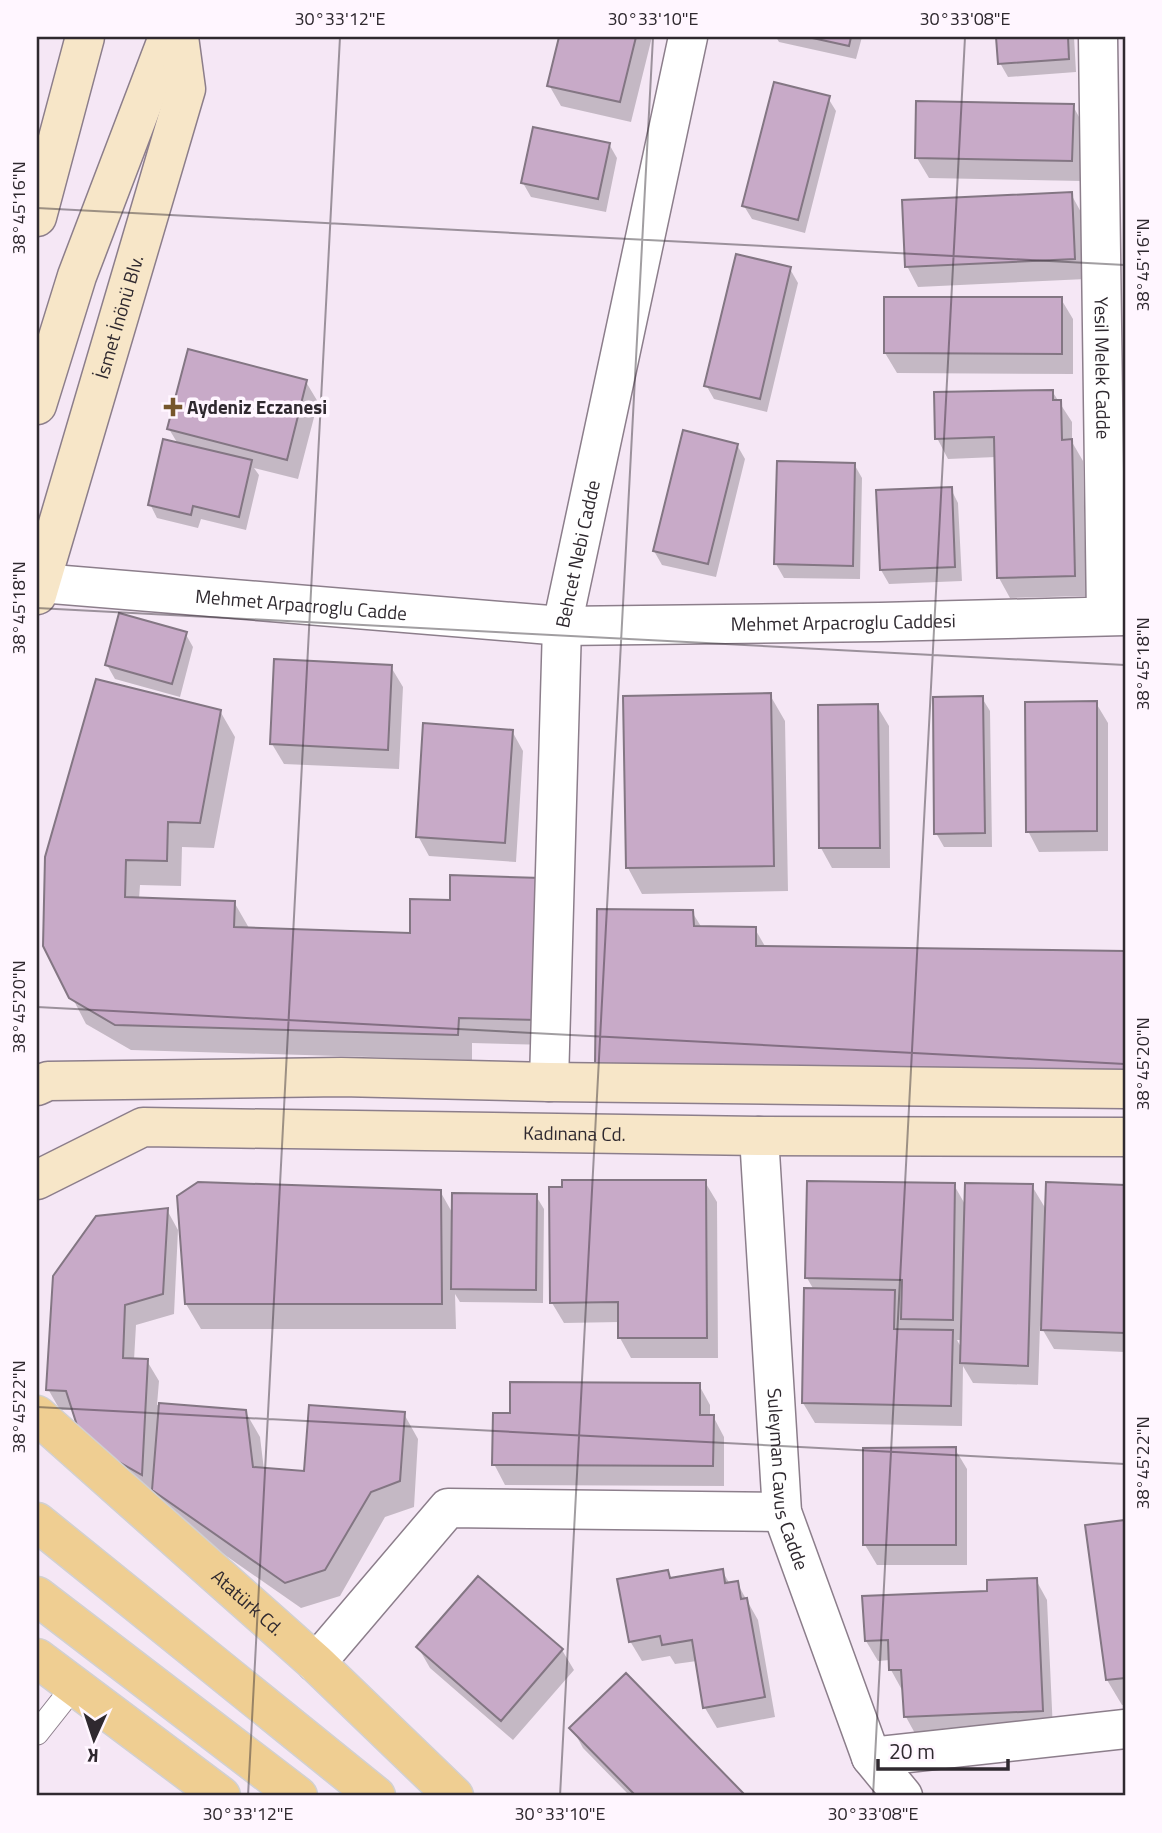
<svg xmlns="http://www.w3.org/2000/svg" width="1162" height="1833" font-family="'Titillium Web',sans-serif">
<rect width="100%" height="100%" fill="#f5e7f5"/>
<path fill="#0003" fill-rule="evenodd" d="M561,37h91l-21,85 -70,-16 -12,-21z
M776,37h86l-6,22 -77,-17z
M998,37h76l2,35 -68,5 -8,-14z
M828,98l8,13 -31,122 -53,-14 -8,-13z
M1073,106l11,20 -1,55 -154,-3 -12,-20z
M609,144l8,14 -11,54 -75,-15 -8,-14z
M1071,194l11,20 4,65 -168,8 -11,-21z
M790,269l8,14 -31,129 -53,-13 -8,-14z
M1061,299l12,20v55l-176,-1 -12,-20z
M306,382l12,20 -20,77 -44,-11 5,7 -13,55 -45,-11 -3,9 -41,-10 -7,-14 28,-60 -9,-15z
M1052,391l20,31v20l11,19 3,135 -76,2 -11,-20 -3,-121 -48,2 -11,-21z
M737,445l8,14 -29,118 -54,-12 -8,-14z
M854,464l8,14 -2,101 -76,-1 -8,-14z
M951,489l7,14 4,78 -73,3 -8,-14z
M185,633l8,14 -13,50 -65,-18 -8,-14z
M391,667l12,20 -4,82 -115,-5 -12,-20z
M770,695l15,26 3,170 -146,3 -14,-26 -3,-171z
M982,698l8,13 2,136h-48l-8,-14z
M1096,703l12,20v128l-69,1 -11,-21z
M877,706l12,20 1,142h-58l-11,-20z
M220,711l15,26 -21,111 -32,-1 -1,39 -41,-1 -1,14 95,3 15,26 162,6 40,-32 100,143 -79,-2v17l-341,-10 -45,-26 -41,-79z
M512,731l11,20 -7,111 -87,-6 -11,-20z
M692,912l10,16 53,1 11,19 359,5v142l-513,-6z
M705,1182l12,20 1,156h-87l-11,-20v-16l-56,1 -12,-20z
M1048,1184l77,3v165l-71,-3 -14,-24 -2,60 -65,-2 -10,-17 -1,60 -147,-3 -12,-20 11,-113 -7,-12 147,-93 12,21 66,-20 15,25zM957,1340h5v9z
M440,1191l13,23 83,-18 8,13 -1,94 -83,-1 -5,-8 1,35h-255l-15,-25z
M167,1210l11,20 -4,84 -38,11 -2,35 13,1 12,20 -2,24 88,6 15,26 4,33 42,3 98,-59 14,25 -4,68 -29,10 -45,79 -39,12 -132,-92 -16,-27v4l-58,-32 -21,-51h-14l-12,-21z
M699,1385l11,20v11h3l11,21v49l-219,-1 -11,-21 18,-49z
M955,1449l12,20v96h-90l-12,-20z
M1125,1522v183h-3l-15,-25 -20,-153z
M722,1571l8,13 7,-1 21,37 17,97 -58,11 -12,-20 -8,-47 -22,3 -5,-8 -28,5 -12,-20 38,-69 4,8z
M478,1578l84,72 12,20 -61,70 -83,-72 -12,-21z
M1036,1580l11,20 6,131 -136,6 -11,-20 -4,-27 -11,-20 -1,-10 -12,1 -12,-20 123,-49z
M626,1676l117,120h-113l-47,-48 -11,-20z"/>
<path fill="#c8aac8" stroke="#837683" stroke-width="2" d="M559,37h77l-16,65 -73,-16z
M808,37h43l-2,9z
M996,37h72l1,22 -71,5z
M774,82l56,14 -32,124 -56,-14z
M916,101l158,3 -2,57 -157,-3z
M533,127l77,16 -12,56 -77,-16z
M1072,192l3,67 -170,8 -3,-67z
M736,254l55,13 -31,132 -56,-13z
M884,297h178v57l-178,-1z
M188,349l119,31 -20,80 -120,-31z
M1053,390v10h8l1,40 10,-1 3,137 -78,2 -3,-141 -59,2 -1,-47z
M683,430l55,14 -30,120 -55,-13z
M163,439l89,21 -13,57 -46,-11 -2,9 -43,-10z
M777,461l78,2 -2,103 -79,-2z
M952,487l3,80 -75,3 -4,-80z
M119,613l68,19 -15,52 -67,-19z
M274,659l118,6 -4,85 -118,-6z
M96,679l125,31 -21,113 -32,-1 -1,39 -41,-1 -1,37 110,4 -1,26 176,6v-34l40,1v-25l91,3 -4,142 -78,-2 -1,17 -343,-10 -46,-27 -26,-52 2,-89z
M771,693l3,173 -148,2 -3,-172z
M983,696l2,137 -51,1 -1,-137z
M1097,701v130l-71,1 -1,-130z
M878,704l2,144h-61l-1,-143z
M423,723l90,7 -8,113 -89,-6z
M597,909l96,1 1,16 62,1v19l369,5v119l-530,-6z
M562,1180h144l1,158h-89v-36l-68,1 -1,-116h13z
M807,1181l148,2 -2,137 -52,-1 1,-39 -97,-2z
M198,1182l243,8 1,114h-257l-8,-108z
M1046,1182l79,3v148l-84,-3z
M965,1183l68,1 -5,182 -68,-3z
M452,1193l85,1 -1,96 -85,-1z
M168,1208l-5,86 -38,11 -2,53 25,1 -6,116 -60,-34 -16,-50 -20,-1 7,-114 43,-60z
M804,1288l91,2 -1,39 59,1 -2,76 -149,-3z
M510,1382l190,1v32h14l-1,51 -221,-1 1,-52h17z
M159,1403l87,7 7,57 51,4 5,-66 96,7 -5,69 -29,11 -46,78 -40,13 -133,-93z
M956,1447v98h-93v-97z
M1125,1520v158l-19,2 -21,-155z
M723,1569l2,14 13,-2 3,18 6,-1 18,99 -62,11 -11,-68 -30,5 -2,-9 -31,6 -12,-63 51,-9 2,8z
M478,1576l85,73 -62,72 -85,-74z
M1037,1578l6,133 -139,6 -3,-47h-12l-1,-30 -23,1 -3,-45 125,-5v-11z
M626,1673l120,123h-110l-67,-68z"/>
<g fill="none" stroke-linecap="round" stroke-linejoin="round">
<defs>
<path id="lane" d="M37,1733l38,-48"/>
<g id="street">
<path id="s1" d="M1098,37l8,579"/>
<path id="s2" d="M40,583l522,43 318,-4 245,-6"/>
<path id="s3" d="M549,1082l13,-456 126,-589"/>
<path id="s4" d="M759,1136l23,376 89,245 32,39"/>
<path d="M316,1663l132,-155 334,4"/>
<path d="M871,1757l254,-28"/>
</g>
<g id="secondary">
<path d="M37,217l48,-180"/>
<path d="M37,405l40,-129 91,-239"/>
<path id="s5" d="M37,595l149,-506 -7,-52"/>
<path d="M37,1086l11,-5 293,-4 208,5 576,7"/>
<path id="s6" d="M37,1180l106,-53 616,9 366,1"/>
</g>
<g id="primary">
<path id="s7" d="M37,1415l279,248 138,133"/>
<path d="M37,1522l339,274"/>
<path d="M37,1596l261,200"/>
<path d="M37,1658l184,138"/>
</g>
</defs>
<use href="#lane" stroke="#8c7e8b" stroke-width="25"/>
<use href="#street" stroke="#8c7e8b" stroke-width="41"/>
<use href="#secondary" stroke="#8c7e8b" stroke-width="41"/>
<use href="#primary" stroke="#d1d0d1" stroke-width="41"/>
<use href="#lane" stroke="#fff" stroke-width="23"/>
<use href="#street" stroke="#fff" stroke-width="38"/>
<use href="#secondary" stroke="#f7e6c8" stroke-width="38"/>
<use href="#primary" stroke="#efce92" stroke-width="38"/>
</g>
<path fill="none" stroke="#2f292f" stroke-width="2" stroke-opacity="0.45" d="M37,208l1088,57M37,608l1088,57M37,1007l1088,57M37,1407l1088,57M248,1796l92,-1759M560,1796l93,-1759M873,1796l92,-1759"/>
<path fill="#76562c" stroke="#fff6ff" stroke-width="2.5" d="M169.5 396.5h7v7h7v7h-7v7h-7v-7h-7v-7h7z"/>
<g text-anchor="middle" stroke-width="7" stroke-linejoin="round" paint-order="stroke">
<g font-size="19" fill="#2f292f" stroke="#fff6ff">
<text dy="7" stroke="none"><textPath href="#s5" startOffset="290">İsmet İnönü Blv.</textPath></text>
<text dy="7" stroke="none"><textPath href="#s1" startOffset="331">Yesil Melek Cadde</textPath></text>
<text dy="7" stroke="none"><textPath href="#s3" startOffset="530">Behcet Nebi Cadde</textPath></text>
<text dy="7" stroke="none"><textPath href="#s2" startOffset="262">Mehmet Arpacroglu Cadde</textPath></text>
<text dy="7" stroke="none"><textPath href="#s2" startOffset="805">Mehmet Arpacroglu Caddesi</textPath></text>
<text dy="7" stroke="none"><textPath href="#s6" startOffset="550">Kadınana Cd.</textPath></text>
<text dy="7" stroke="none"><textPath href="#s4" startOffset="345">Suleyman Cavus Cadde</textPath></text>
<text dy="7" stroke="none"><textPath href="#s7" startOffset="282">Atatürk Cd.</textPath></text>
</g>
<g font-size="19" font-weight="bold" fill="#2f292f" stroke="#fff6ff" text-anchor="start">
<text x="187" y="414">Aydeniz Eczanesi</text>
</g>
</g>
<rect width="1162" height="1833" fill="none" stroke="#fff6ff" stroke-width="77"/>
<g transform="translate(94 1739) rotate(183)" stroke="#fff6ff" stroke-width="5" paint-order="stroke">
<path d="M0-5L12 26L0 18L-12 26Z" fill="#2f292f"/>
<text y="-10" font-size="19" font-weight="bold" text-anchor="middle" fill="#2f292f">K</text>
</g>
<path d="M878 1759v10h130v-10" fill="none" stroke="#2f292f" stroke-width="3.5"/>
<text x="889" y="1759" font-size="21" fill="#2f292f" stroke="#fff6ff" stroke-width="5" paint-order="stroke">20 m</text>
<rect x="38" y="38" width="1086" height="1756" fill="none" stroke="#2f292f" stroke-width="2.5"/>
<g font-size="18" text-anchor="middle" fill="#2f292f">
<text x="340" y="25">30°33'12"E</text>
<text x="653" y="25">30°33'10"E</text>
<text x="965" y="25">30°33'08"E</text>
<text transform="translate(19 208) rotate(-90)" y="6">38°45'16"N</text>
<text transform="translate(1143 265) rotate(-90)" y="6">38°45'16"N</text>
<text transform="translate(19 608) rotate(-90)" y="6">38°45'18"N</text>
<text transform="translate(1143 664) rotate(-90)" y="6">38°45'18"N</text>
<text transform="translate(19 1007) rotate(-90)" y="6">38°45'20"N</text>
<text transform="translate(1143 1064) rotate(-90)" y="6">38°45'20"N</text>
<text transform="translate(19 1407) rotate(-90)" y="6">38°45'22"N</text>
<text transform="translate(1143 1463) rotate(-90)" y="6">38°45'22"N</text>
<text x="248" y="1820">30°33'12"E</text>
<text x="560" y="1820">30°33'10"E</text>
<text x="873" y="1820">30°33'08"E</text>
</g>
</svg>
